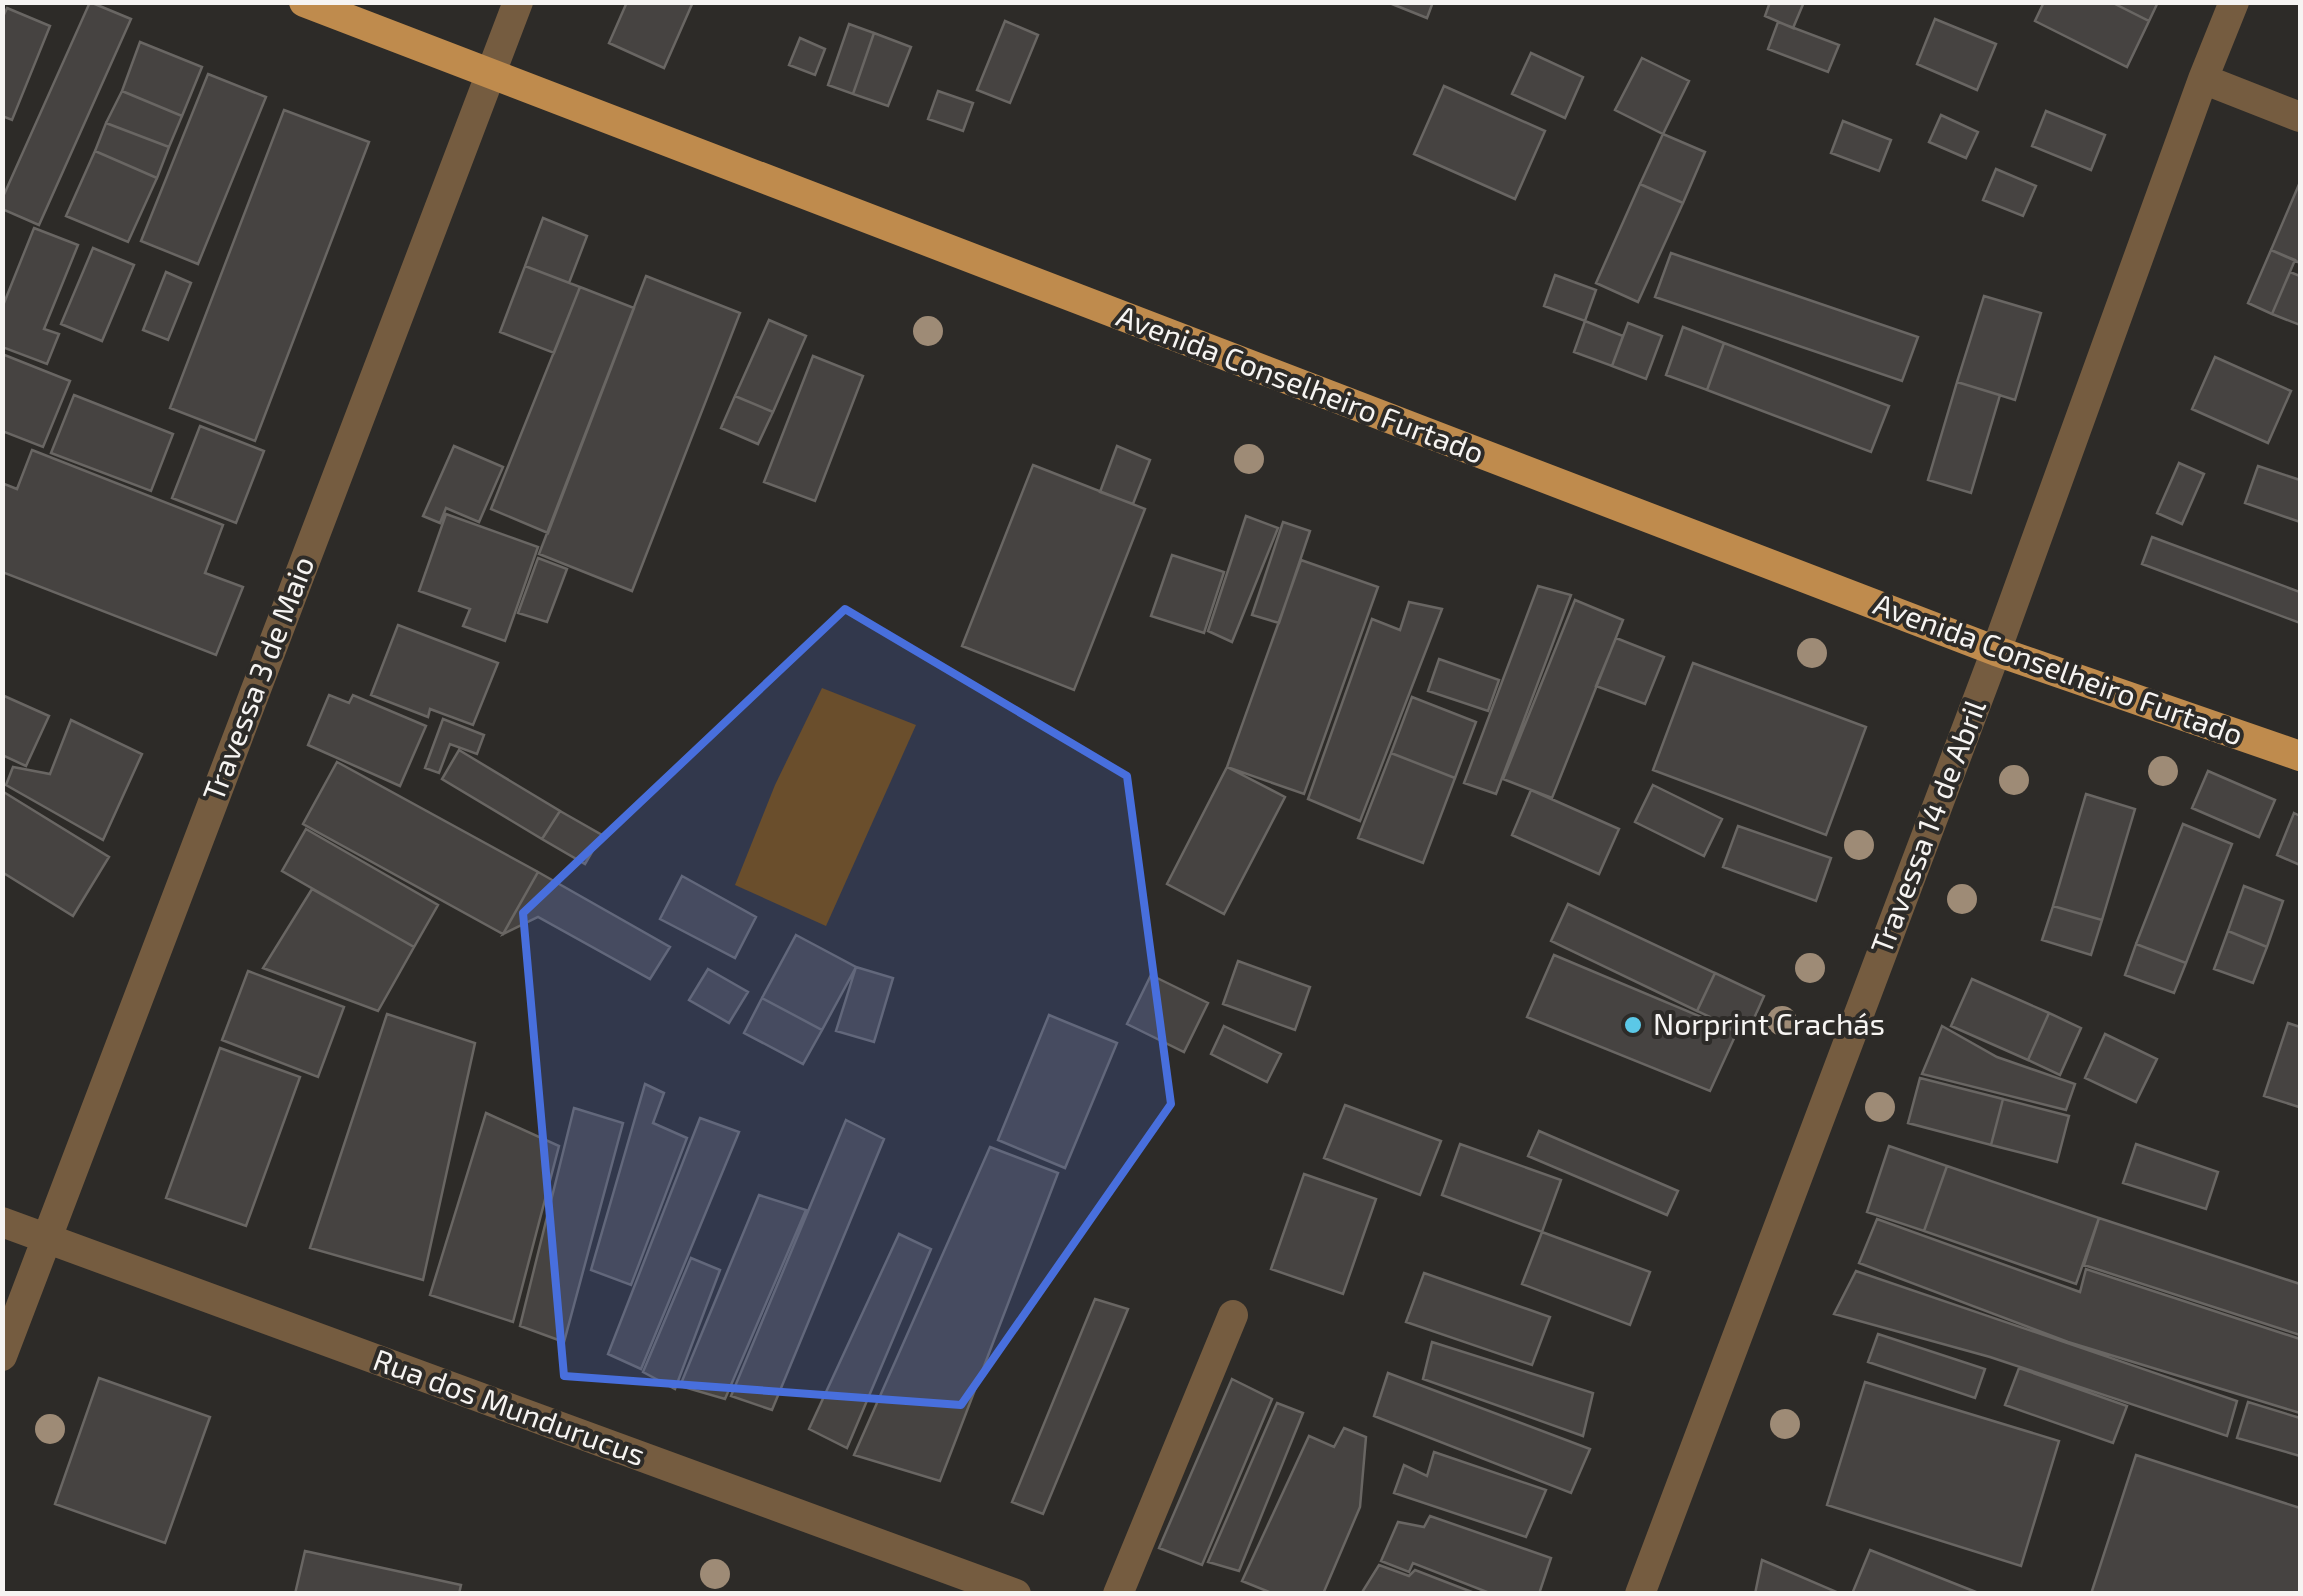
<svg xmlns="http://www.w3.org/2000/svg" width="2303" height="1596" font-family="'Exo 2',sans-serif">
<rect width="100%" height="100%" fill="#2d2b28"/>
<path fill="#734600" d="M822,688l94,37 -90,201 -91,-41 40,-100z"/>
<path fill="#464341" stroke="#696663" stroke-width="2.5" d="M90,2l41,17 -92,206 -37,-16v-10z
M627,2h66l-29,66 -55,-25z
M1387,2h46l-6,16z
M1770,2h34l-11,26 -28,-12z
M2044,2h67l38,19 -22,46 -92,-46z
M2111,2h47l-9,19z
M7,8l43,18 -38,94 -10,-4v-97z
M1935,19l61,25 -19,46 -60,-26z
M1005,21l33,14 -28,68 -33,-13z
M1778,22l61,23 -11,27 -60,-23z
M849,24l25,9 -21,61 -25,-9z
M874,33l37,14 -23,59 -35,-12z
M800,38l25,11 -10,26 -26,-10z
M140,42l62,25 -20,49 -60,-25z
M1531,53l52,24 -18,41 -53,-24z
M1642,58l47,23 -26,53 -48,-24z
M208,74l58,23 -68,167 -57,-23z
M1444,86l101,45 -30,68 -101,-45z
M122,91l60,25 -13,31 -63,-24z
M938,91l35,12 -10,28 -35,-12z
M284,110l85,32 -114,299 -85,-33z
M2046,111l59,24 -14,35 -59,-24z
M1941,115l37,17 -12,26 -37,-16z
M1843,121l48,19 -12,31 -48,-18z
M106,123l63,24 -12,31 -62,-27z
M1663,134l42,18 -22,51 -43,-19z
M95,151l62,27 -29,64 -62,-26z
M1996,169l40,17 -13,30 -40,-16z
M2300,182v81l-29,-13z
M1640,184l43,19 -45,99 -42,-19z
M543,218l44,18 -18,47 -44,-17z
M34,228l44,17 -34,84 15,5 -12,30 -45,-17v-39z
M93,248l41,17 -32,76 -41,-17z
M2271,250l24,10 -23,54 -24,-11z
M1671,253l247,84 -16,44 -247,-84z
M525,266l55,21 -26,66 -54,-21z
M166,272l25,11 -23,57 -25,-10z
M2290,272l10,4v49l-28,-11z
M1555,275l41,15 -11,31 -41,-15z
M646,276l94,37 -108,278 -93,-37z
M580,287l54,21 -86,225 -57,-24z
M1984,296l57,17 -26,87 -58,-18z
M769,320l37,16 -33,76 -38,-16z
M1585,321l38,15 -11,30 -38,-14z
M1628,323l34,13 -16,43 -34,-13z
M1683,327l41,16 -17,47 -41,-15z
M1724,343l165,63 -18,46 -164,-62z
M2,354l68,27 -27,66 -41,-16z
M813,356l50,20 -48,125 -51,-19z
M2215,357l76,34 -23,52 -76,-34z
M1957,382l43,13 -29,98 -43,-13z
M74,395l99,39 -22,57 -100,-38z
M735,396l38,16 -15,32 -37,-16z
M200,426l64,25 -28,72 -64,-25z
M454,446l49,21 -24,55 -33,-14 -6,15 -17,-7z
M1117,446l33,14 -17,44 -33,-12z
M32,450l191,75 -18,48 38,14 -27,68 -214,-83v-89l15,6z
M2179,463l25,11 -22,50 -25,-11z
M1033,465l112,44 -71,181 -112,-44z
M2258,466l42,14v42l-55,-19z
M446,514l92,33 -33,94 -42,-15 7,-17 -51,-18z
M1246,516l32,12 -46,114 -24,-11z
M1283,522l27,9 -31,92 -27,-8z
M2152,537l148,55v31l-158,-59z
M1172,555l52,17 -20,61 -53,-17z
M538,558l29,11 -20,53 -29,-9z
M1301,560l77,27 -74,207 -77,-27z
M1538,586l33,9 -75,199 -32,-11z
M1575,600l48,20 -71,178 -49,-19z
M1409,602l33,7 -82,212 -52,-22 64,-180 28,11z
M398,625l100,38 -25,62 -43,-16 -2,8 -57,-22z
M1616,638l48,19 -19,47 -49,-18z
M1439,659l60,21 -11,31 -60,-20z
M1693,663l173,64 -40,108 -173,-65z
M2,695l47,21 -23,50 -24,-11z
M329,695l20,8 4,-8 73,31 -26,60 -92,-41z
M1412,697l64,25 -21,56 -64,-25z
M443,719l41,16 -7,19 -27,-10 -11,29 -14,-5z
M71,720l71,34 -39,86 -97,-55 7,-18 37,7z
M459,750l101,61 -18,28 -100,-60z
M1391,753l64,25 -32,85 -65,-25z
M337,762l201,110 -35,62 -200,-110z
M1227,767l58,30 -61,117 -57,-30z
M2208,771l67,29 -16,37 -67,-29z
M1653,785l69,34 -18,37 -69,-34z
M1531,790l88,39 -20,45 -87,-39z
M2,791l107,66 -36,59 -71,-44z
M2086,794l49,15 -33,111 -49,-14z
M560,811l42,24 -17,29 -43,-25z
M2294,813l6,3v49l-23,-10z
M2183,824l49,20 -46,119 -50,-19z
M1738,826l93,32 -15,43 -93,-34z
M306,829l132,76 -24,42 -132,-76z
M538,872l132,75 -20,32 -112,-62 -35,17z
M682,876l74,41 -21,41 -75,-39z
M2244,886l39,15 -16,46 -39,-16z
M312,889l102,58 -36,64 -115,-43z
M1568,904l147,69 -18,38 -146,-70z
M2053,906l49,14 -11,35 -49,-15z
M2228,931l39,16 -14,36 -39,-14z
M796,935l60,32 -34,63 -60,-32z
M2136,944l50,19 -12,30 -49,-18z
M1554,955l183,77 -27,59 -183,-74z
M1238,961l72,26 -15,43 -72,-26z
M856,967l37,11 -19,64 -38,-11z
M708,969l40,23 -19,31 -40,-23z
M248,971l96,36 -26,70 -96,-37z
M1715,973l49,23 -17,38 -50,-23z
M1151,975l57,28 -24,49 -57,-28z
M1972,979l77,34 -21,47 -77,-34z
M762,998l60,32 -19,34 -59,-31z
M2049,1013l32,15 -21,47 -32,-15z
M387,1014l88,29 -52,237 -113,-32z
M1049,1015l68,28 -52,125 -67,-28z
M2288,1023l12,4 -1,80 -35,-11z
M1224,1026l57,28 -14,28 -56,-28z
M1942,1026l55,31 78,27 -9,26 -144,-36z
M2105,1034l52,25 -21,43 -51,-24z
M220,1048l80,29 -54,149 -80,-28z
M1920,1078l83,21 -12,46 -83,-22z
M645,1084l19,9 -11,30 34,15 -56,147 -40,-15z
M2003,1099l66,17 -12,46 -66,-17z
M1345,1105l96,36 -21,54 -96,-37z
M574,1108l49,15 -59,219 -44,-16z
M486,1113l73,33 -46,176 -83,-27z
M700,1118l39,14 -98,237 -33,-15z
M846,1120l38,19 -112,271 -41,-14z
M1539,1131l139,60 -11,24 -139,-59z
M1460,1144l101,36 -19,52 -100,-37z
M2136,1144l82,28 -12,37 -83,-26z
M1889,1146l58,20 -23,65 -57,-19z
M990,1147l68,26 -118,308 -86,-26z
M1947,1166l152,52 -23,66 -152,-53z
M1304,1174l72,25 -33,95 -72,-25z
M759,1195l47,15 -81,189 -45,-13z
M2099,1218l201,66v51l-216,-70z
M1877,1219l203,73 6,-23 214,70v74l-232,-71 -209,-79z
M1542,1232l108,40 -20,53 -108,-41z
M899,1234l32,15 -84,199 -38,-19z
M691,1258l29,12 -45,119 -32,-17z
M1856,1271l381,130 -10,35 -237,-79 -156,-43z
M1424,1273l126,44 -18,48 -126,-43z
M1095,1299l33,10 -85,205 -31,-12z
M1878,1334l107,35 -10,29 -107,-36z
M1432,1342l161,51 -10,43 -160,-57z
M2019,1368l108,38 -14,37 -108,-38z
M1388,1373l202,76 -19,44 -197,-77z
M99,1378l111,39 -45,126 -110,-39z
M1232,1379l40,20 -70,166 -43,-17z
M1865,1382l194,59 -38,125 -194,-61z
M2248,1402l52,16v38l-63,-18z
M1277,1403l26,10 -64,158 -31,-9z
M1344,1428l22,9 -6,70 -37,87h-49l-32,-13 67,-145 25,11z
M1434,1452l112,38 -20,47 -132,-44 10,-28 23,11z
M2136,1455l164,53v86h-209z
M1430,1516l121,42 -12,36h-47l-79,-31 -4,9 -28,-11 17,-39 26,5z
M1870,1550l111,44h-129z
M305,1551l156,34 -2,9h-164z
M1762,1560l77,33v1h-84z
M1379,1565l30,11 6,-6 62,24h-116z"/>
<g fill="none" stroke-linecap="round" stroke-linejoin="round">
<path stroke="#755c40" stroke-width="30" d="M2203,79l97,38
M2,1222l1014,372
M2,1356l516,-1354
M1118,1594l115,-279
M1640,1594l356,-943 207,-572 31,-77"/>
<path stroke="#bf8b4d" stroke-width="30" d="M304,2l1692,649 304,105"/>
</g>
<g fill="#9e8b76">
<circle cx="928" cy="331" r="15"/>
<circle cx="1249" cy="459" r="15"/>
<circle cx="1812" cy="653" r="15"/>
<circle cx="2163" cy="771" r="15"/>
<circle cx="2014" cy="780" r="15"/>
<circle cx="1859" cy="845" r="15"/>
<circle cx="1962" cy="899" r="15"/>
<circle cx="1810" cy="968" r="15"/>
<circle cx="1782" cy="1021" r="15"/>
<circle cx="1880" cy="1107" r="15"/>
<circle cx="1785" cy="1424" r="15"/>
<circle cx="50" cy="1429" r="15"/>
<circle cx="715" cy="1574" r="15"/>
</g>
<path fill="#486fdd" fill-opacity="0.2" stroke="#486fdd" stroke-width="8" stroke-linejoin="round" d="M845,609l282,167 44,328 -210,301 -397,-29 -41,-463z"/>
<circle fill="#5bc8e7" stroke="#2d2b28" stroke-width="4" cx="1633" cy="1025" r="10"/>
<g text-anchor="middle" stroke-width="8" stroke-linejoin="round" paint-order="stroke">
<g font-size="30" fill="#f6f4f2" stroke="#2d2b28">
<text transform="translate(1300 385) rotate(21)" y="10">Avenida Conselheiro Furtado</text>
<text transform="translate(2058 670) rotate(20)" y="10">Avenida Conselheiro Furtado</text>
<text transform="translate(259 679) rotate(-69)" y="10">Travessa 3 de Maio</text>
<text transform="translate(1929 827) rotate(-69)" y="10">Travessa 14 de Abril</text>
<text transform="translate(509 1408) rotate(20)" y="10">Rua dos Mundurucus</text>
</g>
<g font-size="30" fill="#f6f4f2" stroke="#2d2b28" text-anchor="start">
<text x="1653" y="1035">Norprint Crachás</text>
</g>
</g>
<rect width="2303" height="1596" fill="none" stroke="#f6f4f2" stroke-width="10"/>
</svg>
